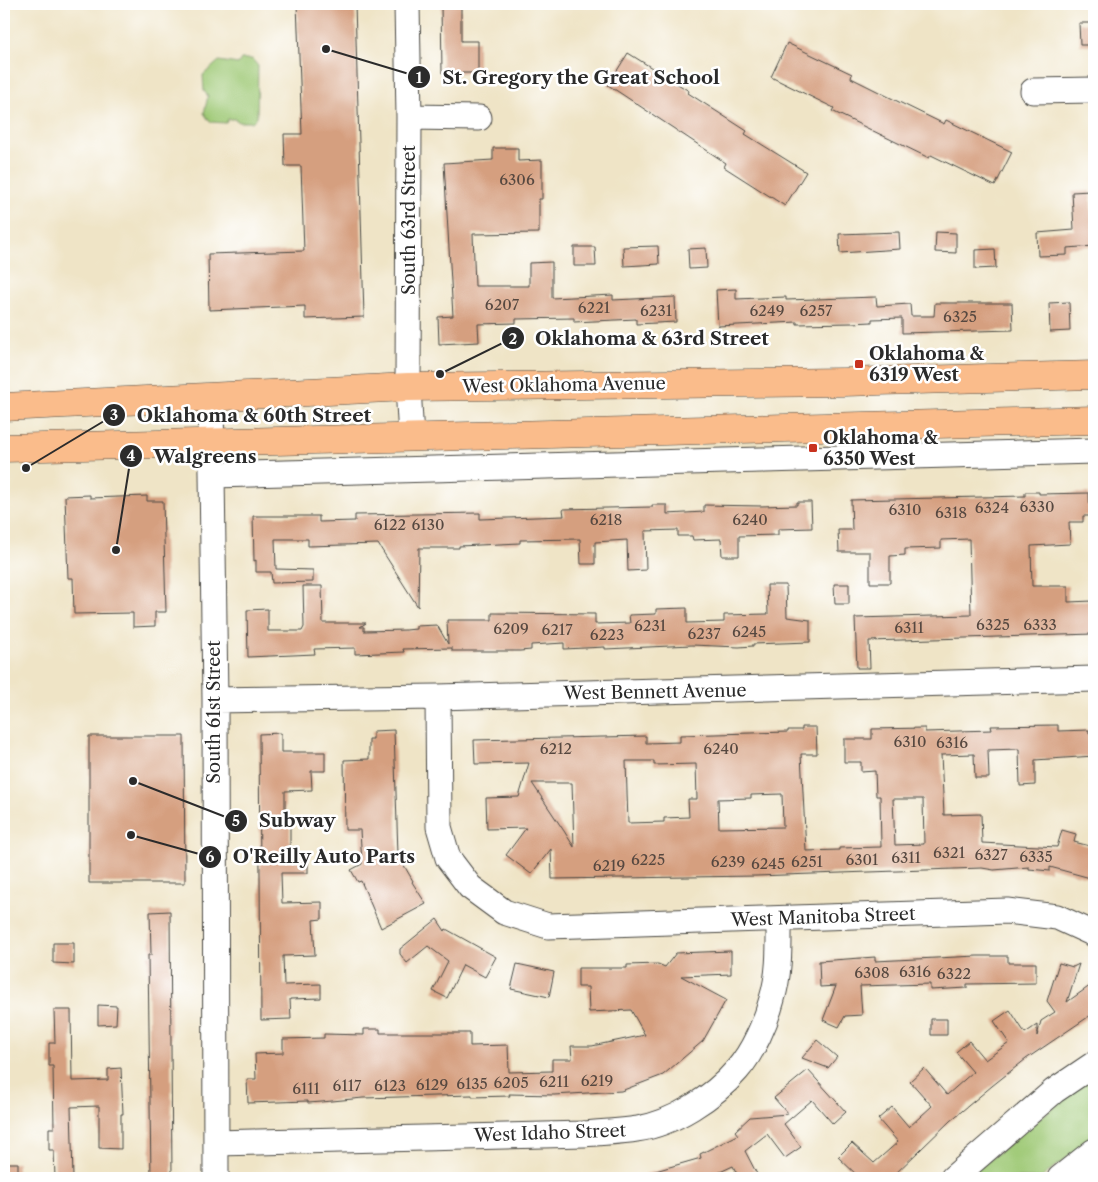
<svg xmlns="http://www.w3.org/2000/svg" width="1098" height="1182" font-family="'Libre Caslon Text',serif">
<rect width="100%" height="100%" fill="#fff"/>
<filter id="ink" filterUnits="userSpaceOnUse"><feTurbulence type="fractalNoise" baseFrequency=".02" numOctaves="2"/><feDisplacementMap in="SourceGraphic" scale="10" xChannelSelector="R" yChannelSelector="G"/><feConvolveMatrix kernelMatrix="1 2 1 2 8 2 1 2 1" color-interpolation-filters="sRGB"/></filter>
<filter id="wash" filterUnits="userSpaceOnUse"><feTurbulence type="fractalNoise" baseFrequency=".0096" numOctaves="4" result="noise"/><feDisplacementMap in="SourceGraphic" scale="20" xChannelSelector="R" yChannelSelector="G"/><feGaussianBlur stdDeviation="1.12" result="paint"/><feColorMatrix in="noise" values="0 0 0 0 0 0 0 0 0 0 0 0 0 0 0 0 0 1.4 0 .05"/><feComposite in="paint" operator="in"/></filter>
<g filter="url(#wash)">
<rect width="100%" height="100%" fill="#efe4c6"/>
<path fill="#9fc976" stroke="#657a50" d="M241,59h11l6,7 -1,51 -5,5h-13l-4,-3h-7l-2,4 -16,-1 -6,-9 4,-17 -4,-5 -1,-16 16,-14 19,3z
M1094,1074v63l-53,41h-74z"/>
<g id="blocks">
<path fill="#d59f7f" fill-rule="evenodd" d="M297,4h58l9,313 -59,2v-13l-96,4 -1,-56 96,-3 -3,-85h-16l-1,-32h18z
M441,4h20v37h17v32h-36z
M1079,23h15v22h-14z
M787,43l65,31 -1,4 48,24 45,22 2,-4 66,32 -17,34 -64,-31 -2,3 -97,-47 2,-3 -63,-31z
M628,53l61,38 -1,2 59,38 -2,3 61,38 -21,34 -61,-39 2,-4 -118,-78z
M493,148h25v13l24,-1v39h-3v34l-66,1 2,52h54v-23l23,-1v36l61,-3v5l62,-3 1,25 -40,2v-5l-62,3v-4l-58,1v4l-38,1 1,18 -40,2 -1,-27 15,-1 -9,-153 49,-3z
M1090,191l4,55 -27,2v7l-29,1 -1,-23 37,-3 -2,-38z
M899,232l1,17 -60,4 -1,-19z
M936,232l20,1v20l-21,-1z
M658,246l1,18 -35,2 -1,-19z
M574,247h21l1,19h-22z
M706,248l1,20 -18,1 -1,-20z
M995,249l1,19 -21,1v-19z
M736,289v10l50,-2v3l90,-3 1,9 33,-2 1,12h23l1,-13h77l1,27 -111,3v-15l-30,1v3l-20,1 -55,1v-2l-79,4 -2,-36z
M1069,302l1,29 -20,1 -1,-29z
M1025,492h14v2l50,-1 1,23h-7v6h-14l1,22 -39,2 1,40h36v16l25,-1v33l-224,7 1,27h-13l-2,-50 116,-3 -2,-76 -28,1v8l-36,1v6l-15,1v27h-20v-31h-31l-1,-22h14l-1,-30 174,-4z
M90,495v3l57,-2v5h16l3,111h-11v14l-22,1v-14l-59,1 -1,-36h-5l-3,-82z
M797,502h14l1,26 -34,1v6l-39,1v20h-17l-1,-17 -28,1 -1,-4h-14v-6l-33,1 1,39 -18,1 -1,-31 -32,2v22h-14l-1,-25 -60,1v3l-61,3v2h-40l-1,59 -40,-63 -70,2v-7h-33l1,30 37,1v12l-41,1 -1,-11h-15v-12l-2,1 -1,-45h66v6l36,-1v-6l125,-2v6l84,-3 -1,-7 89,-2v-2h15v9l37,-2v-7l57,1 36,-1z
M834,584h15v20h-14z
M767,585h19l1,32 23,3v22l-57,2v2l-14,1 -47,-2 -87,4v-2l-41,2v-6l-33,2v5l-11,1h-68v-3l-49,1 1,3 -49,2v-6l-41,1 1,5 -67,3 -1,-47 21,-1v22h34l2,-4 -1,-41h19l1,37h43l-6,4h4v4l42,-1 10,-1v-3l21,-1 11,19 -1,-24h45v-7l103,1v10l35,-1 -1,-8 27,-1v-5l31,-1v15l37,-1v-7l44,-1z
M1058,725v6l31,-1v3l5,-1v24l-59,4v25l-15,1 -1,-37 -31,1 1,28h-14l-1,-24 -33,1 3,60 37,-1 1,29 75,4 5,-17 14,4 -2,8 20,5v32l-44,-12v4l-21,-2v-2l-35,3 -12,-2 -226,8 -204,3 -1,-30 -20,25 -25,-19 20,-27 -39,1 -1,-31 33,-1 10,-34 -54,1 -1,-24 172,-4v7l34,-1v-7l108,-3v-2h14v-3h14l1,27h-16l5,97 33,-1v-2l42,-1 -1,-51h-4l-1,-25 -14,1v-10h-17v-23h28v-10l53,-1v4l67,-2 -1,-4zM626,761h28v4l42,-1 1,35h-9l1,18 -25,1v4l-36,1zM532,783h40l2,64 -10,-16zM782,794l1,33 -64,1 -1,-29 33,-1v-3zM893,799h30l1,45 -29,1z
M394,730l4,125 15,26 -1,1 14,22 -45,24 -20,-47 -3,1 -7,-12 11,-6 -2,-34h-15l-1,-70 25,-1v-20h4v-8z
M281,733v19h44v19h-14l1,19 -27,1v27h5v40h18v15h-27l1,30 40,-1v17l-9,1 2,35 -32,1 1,29 37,-1v14l-31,1 1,20 -30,1 -2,-286z
M89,736h95l1,147h-96z
M170,911l2,267h-21l-3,-223h3l-1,-43z
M437,919l8,12 1,-2 50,28 -11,20 -22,-12 -16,33 -14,-7 15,-30 -20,-15 -21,17 -7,-9v-5z
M53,943h21v21l-21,-1z
M731,951v23l-50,2 45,24 -23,41 -40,34 -42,16 -67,4 -45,-1 1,2 -38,1v-2l-109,3 -41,4 -14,1v-2l-60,2 -1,-24h9l-1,-25 28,-1v-14l41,-1v-4l40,1v-6h16v4h90v13l38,-1 1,27 43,-1v-12h20l-1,-13h21l53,-11 -14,-25 -42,2 -1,-25h-10v-19h49v-3l31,-1 7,3 11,-14z
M977,956h31v7h28v20l-69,1v4l-37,2v-6l-70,2 2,29 -17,1 -6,11 -16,-7 13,-34 -16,1 -1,-26 56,-4v4z
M1059,963l14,4 6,-3 -12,38 27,-19v30l-68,46 -34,27 -42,35 -59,57h-34l2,-1 -21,-20 14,-14 22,20 24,-21 -20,-23 14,-12 17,20 23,-21 -22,-25 14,-13 23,27 26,-23 -17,-20 13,-11 16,19 24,-17 -15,-22 16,-11 15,23 12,-8v11l4,-15 14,-9 -8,-11z
M517,964l37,8 -5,25 -38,-8z
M98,1005l19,1 -1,18 -18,1z
M54,1010h17l1,71 36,-1v-11l13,-1 2,46h-2v35l-22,-1v-42l-28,1 2,71h-18l-1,-28h-5v-22h5l-1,-62h-4v-23h6z
M931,1019h16v16h-16z
M817,1040l20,17 -9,11 -26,-10z
M808,1070l38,42 -13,12 -21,-24 -28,24 17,23 -16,11 -18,-24 -22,17 14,27h-20l-6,-12 -26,12h-62v-4l56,-16 -1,-4 38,-19 -3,-4 15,-14 38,-3 -14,-16z
M4,1163h14v15h-14z"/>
</g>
</g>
<g filter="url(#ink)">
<use href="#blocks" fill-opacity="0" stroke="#484742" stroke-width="1"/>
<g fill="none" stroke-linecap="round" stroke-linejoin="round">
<defs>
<path id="minor" d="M407,4l2,113 -1,270 3,50
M1033,91l61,-1
M409,117l70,1
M211,397l4,303 1,478
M213,475l881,-24
M438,697l1,130 9,31 22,29 34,25 44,14 459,-15 50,6 37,17
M215,700l223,-3 656,-18
M216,1143l368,-9c17,-2 36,-2 53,-5 35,-5 77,-32 100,-59 16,-18 29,-48 35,-71 8,-26 7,-53 7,-80
M953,1178l101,-87 40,-27
M1060,1178l34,-27"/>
<path id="major" d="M4,407l404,-20 436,-5 250,-7
M4,448l1090,-28"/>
</defs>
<use href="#minor" stroke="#484742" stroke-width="27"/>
<use href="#major" stroke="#484742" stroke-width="29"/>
<use href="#minor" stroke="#fff" stroke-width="25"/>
<use href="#major" stroke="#fabc8b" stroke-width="28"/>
</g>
</g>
<g fill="#c8321e" stroke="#fff" stroke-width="2">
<rect x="854" y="359" width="10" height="10" rx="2.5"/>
<rect x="808" y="443" width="10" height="10" rx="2.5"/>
</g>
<g text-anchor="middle" stroke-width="5" stroke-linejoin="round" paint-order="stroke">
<g font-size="15" fill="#564840">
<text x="517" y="185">6306</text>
<text x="502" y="310">6207</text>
<text x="594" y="313">6221</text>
<text x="656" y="316">6231</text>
<text x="767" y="316">6249</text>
<text x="816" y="316">6257</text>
<text x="960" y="322">6325</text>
<text x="1037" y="512">6330</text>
<text x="992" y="513">6324</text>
<text x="905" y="515">6310</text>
<text x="951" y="518">6318</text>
<text x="606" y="525">6218</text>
<text x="750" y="525">6240</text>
<text x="390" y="530">6122</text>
<text x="428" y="530">6130</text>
<text x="993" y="630">6325</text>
<text x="1040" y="630">6333</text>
<text x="650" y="631">6231</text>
<text x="909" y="633">6311</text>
<text x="511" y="634">6209</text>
<text x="557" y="635">6217</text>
<text x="749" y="637">6245</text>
<text x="704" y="639">6237</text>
<text x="607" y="640">6223</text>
<text x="910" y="747">6310</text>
<text x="952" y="748">6316</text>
<text x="556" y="754">6212</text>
<text x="721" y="754">6240</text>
<text x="949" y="858">6321</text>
<text x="991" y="860">6327</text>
<text x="1036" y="862">6335</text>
<text x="906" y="863">6311</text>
<text x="648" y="865">6225</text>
<text x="862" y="865">6301</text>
<text x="728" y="867">6239</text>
<text x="807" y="867">6251</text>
<text x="768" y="869">6245</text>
<text x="609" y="871">6219</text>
<text x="915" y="977">6316</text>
<text x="872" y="978">6308</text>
<text x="954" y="979">6322</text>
<text x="597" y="1086">6219</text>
<text x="554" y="1087">6211</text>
<text x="511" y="1088">6205</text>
<text x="472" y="1089">6135</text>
<text x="432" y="1090">6129</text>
<text x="347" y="1091">6117</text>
<text x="390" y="1091">6123</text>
<text x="306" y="1094">6111</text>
</g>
<g font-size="18" fill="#2b2b2b" stroke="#fff">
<text transform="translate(409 220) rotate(-90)" y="6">South 63rd Street</text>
<text transform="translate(564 385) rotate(-1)" y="6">West Oklahoma Avenue</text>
<text transform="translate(655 692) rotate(-1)" y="6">West Bennett Avenue</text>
<text transform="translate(214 712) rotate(-90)" y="6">South 61st Street</text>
<text transform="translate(823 917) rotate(-2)" y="6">West Manitoba Street</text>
<text transform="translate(550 1133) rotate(-2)" y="6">West Idaho Street</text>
</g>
<g font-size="18" font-weight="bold" fill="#2b2b2b" stroke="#fff" text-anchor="start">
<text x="869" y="360">Oklahoma &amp;<tspan x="869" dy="21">6319 West</tspan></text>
<text x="823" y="444">Oklahoma &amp;<tspan x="823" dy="21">6350 West</tspan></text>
</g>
</g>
<path fill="none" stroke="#2b2b2b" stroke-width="2" d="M326 49L419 77M440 374L513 338M26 468L114 415M116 550L131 456M133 781L236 821M131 835L210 857"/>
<g fill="#2b2b2b" stroke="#fff" stroke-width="2">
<circle cx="326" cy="49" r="5"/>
<circle cx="440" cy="374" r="5"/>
<circle cx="26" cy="468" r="5"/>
<circle cx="116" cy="550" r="5"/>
<circle cx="133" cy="781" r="5"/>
<circle cx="131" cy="835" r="5"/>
<circle cx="419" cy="77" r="12"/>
<circle cx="513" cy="338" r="12"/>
<circle cx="114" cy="415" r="12"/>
<circle cx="131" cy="456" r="12"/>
<circle cx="236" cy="821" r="12"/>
<circle cx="210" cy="857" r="12"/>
</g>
<g font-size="15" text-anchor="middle" font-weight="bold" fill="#fff">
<text x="419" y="83">1</text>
<text x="513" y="344">2</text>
<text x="114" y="420">3</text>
<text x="131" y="461">4</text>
<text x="236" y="826">5</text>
<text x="210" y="862">6</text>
</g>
<g font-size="19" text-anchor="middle" font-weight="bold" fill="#2b2b2b" stroke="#fff" stroke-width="5" stroke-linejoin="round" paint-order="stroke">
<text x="581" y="84">St. Gregory the Great School</text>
<text x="652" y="345">Oklahoma &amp; 63rd Street</text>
<text x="254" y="422">Oklahoma &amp; 60th Street</text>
<text x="205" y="463">Walgreens</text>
<text x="297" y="827">Subway</text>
<text x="324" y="863">O'Reilly Auto Parts</text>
</g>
<rect width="1098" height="1182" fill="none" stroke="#fff" stroke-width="20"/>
</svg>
